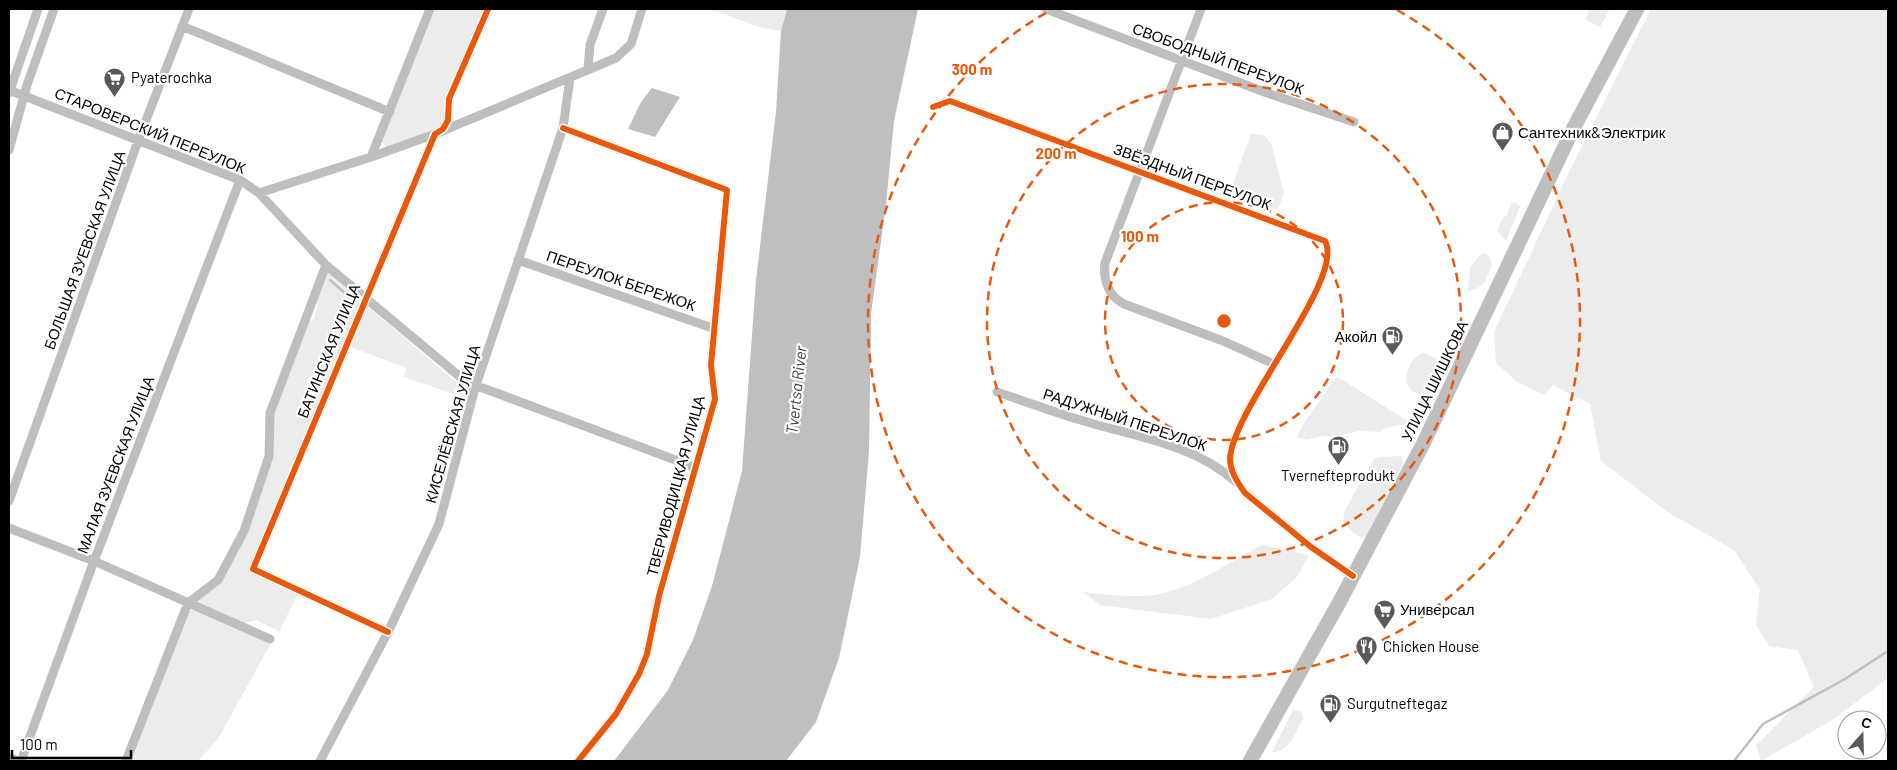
<svg xmlns="http://www.w3.org/2000/svg" width="1897" height="770" font-family="Barlow,sans-serif">
<rect width="100%" height="100%" fill="#fff"/>
<path fill="#ececec" d="M435,9h49l-40,112 -5,8 -53,18 -4,-6 2,-6z
M709,9h78l-6,22 -19,-3z
M1589,9h21l-10,18 -14,-7z
M1651,9h233l4,2v667l-54,41 -73,42 -5,-16 58,-58 -16,-37 -29,-4 -13,-21 4,-35 -26,-40 -68,-39 -65,-50 -11,-57 -37,-19 -9,10 -28,-14 -20,-18 -2,-31 76,-162z
M1251,134l12,1 8,8 13,50 -6,17 -48,-18z
M1515,202l5,5 -14,34 -9,-10 6,-14 4,-2 4,-11z
M1482,253l7,2 3,11 -9,19 -14,7 -1,-3 2,-22z
M326,270l33,29v7l-109,263 46,21 1,5 -18,37 -22,-12 -14,3 -48,-21 25,-21 51,-125 2,-44 36,-91h4l5,-16 -2,-3z
M366,305l102,87 1,7 -65,-22 2,-9 -58,-22z
M1423,353l28,12 -17,36 -22,-10 -6,-9c0,-11 6,-26 17,-29z
M1336,378l5,1 70,44 -26,5 -5,4 -22,-1 -23,6 -14,-1 -14,4 -10,-3c7,-18 20,-30 30,-47 3,-5 3,-8 9,-12z
M1402,456l1,7 -37,73 -4,2 -9,-5 -10,-12 2,-11 29,-51 7,-2z
M1262,545l47,10 -12,22 -25,22 -61,20 -111,-14 -17,-13c27,3 55,7 81,1 35,-9 67,-32 98,-48z
M194,607l54,23 23,13 -53,96 -20,22h-70l60,-148z
M1293,710l8,1 2,7c-7,13 -13,35 -31,34z"/>
<path fill="#bfbfbf" d="M787,9h131l-24,112 -8,84 -15,109 -2,137 -9,106 -21,101 -23,64 -30,39h-172l54,-71 25,-50 19,-54 30,-115 14,-191 20,-168 5,-81z
M652,88l28,9 -25,40 -27,-8 13,-27z"/>
<g fill="none" stroke-linecap="round" stroke-linejoin="round">
<path stroke="#bfbfbf" stroke-width="2.5" d="M330,280l24,21
M1734,761l29,-37 82,-45 43,-28"/>
<path stroke="#bfbfbf" stroke-width="9" d="M9,93l29,-84"/>
<defs>
<path id="primary" d="M1250,761l90,-160 83,-157 150,-315 64,-120"/>
</defs>
<use href="#primary" stroke="#dbdbdb" stroke-width="15"/>
<path stroke="#bebebe" stroke-width="9" d="M1046,9l221,84 87,29
M1201,9l-96,254c-2,16 3,33 19,41l99,37 51,23
M182,26l208,86
M588,68l2,-23 13,-36
M9,90l231,90 19,13 112,-36 64,-23 181,-76 15,-14 11,-35
M933,107l17,-6 375,140c21,37 -91,165 -95,217 0,14 8,25 15,35l66,54 42,29
M563,128l164,62 -16,175 4,34 -56,197 -12,58 -8,20 -23,40 -38,47
M9,150l18,-65 27,-76
M371,157l59,-148
M259,193l67,72 145,121 12,2 211,79
M518,260l197,69
M997,392c27,9 53,19 80,27 54,17 116,24 159,63
M9,501l129,-360 51,-132
M9,528l85,33 176,78
M388,632l-135,-63 182,-435 8,-5 5,-9 1,-21 39,-90
M9,757l9,4
M21,761l73,-200 146,-381
M126,761l62,-158 30,-23 26,-49 25,-75 1,-43 56,-148
M320,761l68,-129 51,-108 36,-136 88,-260 7,-50"/>
<use href="#primary" stroke="#bebebe" stroke-width="14"/>
<defs>
<path id="cycleway" d="M933,107l17,-6 375,140c21,37 -91,165 -95,217 0,14 8,25 15,35l66,54 42,29
M563,128l164,62 -16,175 4,34 -56,197 -12,58 -8,20 -23,40 -38,47
M388,632l-135,-63 182,-435 8,-5 5,-9 1,-21 39,-90"/>
</defs>
<use href="#cycleway" stroke="#fff" stroke-width="9"/>
<use href="#cycleway" stroke="#e8590c" stroke-width="6"/>
</g>
<g fill="none" stroke="#e8590c" stroke-width="2.5" stroke-dasharray="9 6">
<circle cx="1224" cy="321" r="119"/>
<circle cx="1224" cy="321" r="237"/>
<path d="M1397 10A356 356 0 1 1 1051 10"/>
</g>
<defs>
<symbol id="supermarket-pin" viewBox="-11 -11 22 30"><path d="M0 17L-7.5 6A9.5 9.5 0 1 1 7.5 6Z" fill="#595959" stroke="#fff"/><path d="M-6-5.5h2.5l.6 2H6L4.5 2H-2.5L-4.4-4H-6ZM-1.5 3.2a1.3 1.3 0 1 0 .1 0ZM3 3.2a1.3 1.3 0 1 0 .1 0Z" fill="#fff"/></symbol>
<symbol id="shop-pin" viewBox="-11 -11 22 30"><path d="M0 17L-7.5 6A9.5 9.5 0 1 1 7.5 6Z" fill="#595959" stroke="#fff"/><path d="M-5-2.5h2.3a2.7 3.5 0 0 1 5.4 0H5L5.5 6h-11ZM-1.5-2.5h3a1.5 2.3 0 0 0-3 0Z" fill="#fff"/></symbol>
<symbol id="fuel-pin" viewBox="-11 -11 22 30"><path d="M0 17L-7.5 6A9.5 9.5 0 1 1 7.5 6Z" fill="#595959" stroke="#fff"/><path d="M-5.5-6h7V0h2V4h1.3V-2.5L3-4.5l.8-.8L6-3V5H2.5V1h-1V6h-7ZM-4.2-4.7v3.2H.2V-4.7Z" fill="#fff"/></symbol>
<symbol id="restaurant-pin" viewBox="-11 -11 22 30"><path d="M0 17L-7.5 6A9.5 9.5 0 1 1 7.5 6Z" fill="#595959" stroke="#fff"/><path d="M-5-6h1v4h1v-4h1v4h1v-4h1v5L-1.5 .5V6h-2V.5L-5-1ZM5-6V6H3V1.5H1.5Q1.5-4 5-6Z" fill="#fff"/></symbol>
</defs>
<g fill-rule="evenodd">
<use href="#supermarket-pin" x="102" y="66" width="25" height="34"/>
<use href="#shop-pin" x="1490" y="120" width="25" height="34"/>
<use href="#fuel-pin" x="1380" y="324" width="25" height="34"/>
<use href="#fuel-pin" x="1326" y="434" width="25" height="34"/>
<use href="#supermarket-pin" x="1372" y="598" width="25" height="34"/>
<use href="#restaurant-pin" x="1354" y="634" width="25" height="34"/>
<use href="#fuel-pin" x="1318" y="692" width="25" height="34"/>
</g>
<g text-anchor="middle" stroke-width="4.5" stroke-linejoin="round" paint-order="stroke">
<g font-size="15" fill="#000" stroke="#fff">
<text transform="translate(1218 59) rotate(20)" y="5">СВОБОДНЫЙ ПЕРЕУЛОК</text>
<text transform="translate(150 131) rotate(22)" y="5">СТАРОВЕРСКИЙ ПЕРЕУЛОК</text>
<text transform="translate(1192 177) rotate(20)" y="5">ЗВЁЗДНЫЙ ПЕРЕУЛОК</text>
<text transform="translate(85 250) rotate(-70)" y="5">БОЛЬШАЯ ЗУЕВСКАЯ УЛИЦА</text>
<text transform="translate(621 281) rotate(19)" y="5">ПЕРЕУЛОК БЕРЕЖОК</text>
<text transform="translate(329 351) rotate(-68)" y="5">БАТИНСКАЯ УЛИЦА</text>
<text transform="translate(1435 381) rotate(-64)" y="5">УЛИЦА ШИШКОВА</text>
<text transform="translate(1125 420) rotate(18)" y="5">РАДУЖНЫЙ ПЕРЕУЛОК</text>
<text transform="translate(453 424) rotate(-74)" y="5">КИСЕЛЁВСКАЯ УЛИЦА</text>
<text transform="translate(116 465) rotate(-69)" y="5">МАЛАЯ ЗУЕВСКАЯ УЛИЦА</text>
<text transform="translate(676 486) rotate(-75)" y="5">ТВЕРИВОДИЦКАЯ УЛИЦА</text>
</g>
<g font-size="15" fill="#000" stroke="#fff" text-anchor="start">
<text x="131" y="83">Pyaterochka</text>
<text x="1518" y="138">Сантехник&amp;Электрик</text>
<text x="1377" y="342" text-anchor="end">Акойл</text>
<text x="1338" y="481" text-anchor="middle">Tvernefteprodukt</text>
<text x="1400" y="615">Универсал</text>
<text x="1383" y="652">Chicken House</text>
<text x="1347" y="709">Surgutneftegaz</text>
</g>
<g font-size="16" font-style="italic" fill="#444" stroke="#fff">
<text transform="translate(796 390) rotate(-84)" y="6">Tvertsa River</text>
</g>
</g>
<circle cx="1224" cy="321" r="8" fill="#e8590c" stroke="#fff" stroke-width="2.5"/>
<g font-size="15" text-anchor="middle" font-weight="bold" fill="#e8590c" stroke="#fff" stroke-width="4.5" stroke-linejoin="round" paint-order="stroke">
<text x="972" y="75">300 m</text>
<text x="1056" y="159">200 m</text>
<text x="1140" y="242">100 m</text>
</g>
<rect width="1897" height="770" fill="none" stroke="#000000" stroke-width="20"/>
<g transform="translate(1862 735) rotate(20)"><circle r="24" fill="#ffffff" stroke="#999999"/>
<path d="M0-4L9 19L0 12L-9 19Z" fill="#595959"/>
<text y="-8" font-size="14" font-weight="bold" text-anchor="middle" fill="#000000">С</text>
</g>
<path d="M12 750v8h119v-8" fill="none" stroke="#000000" stroke-width="2.5"/>
<text x="20" y="750" font-size="15" fill="#000000" stroke="#ffffff" stroke-width="4" paint-order="stroke">100 m</text>
</svg>
